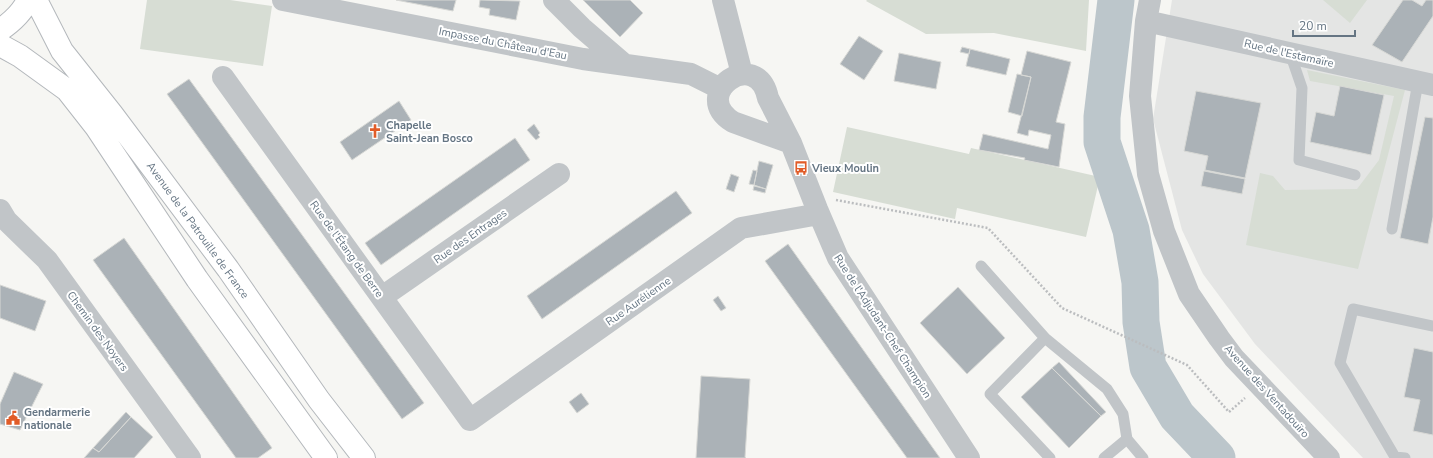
<svg xmlns="http://www.w3.org/2000/svg" width="1433" height="458" font-family="'Nunito Sans',sans-serif">
<rect width="100%" height="100%" fill="#f6f6f3"/>
<path fill="#e4e5e4" d="M1172,0h261v458h-70l-108,-114 -52,-70 -21,-44 -29,-111z"/>
<path fill="#d7ddd4" d="M147,0h83l42,6 -9,60 -123,-17z
M867,0h222l-3,51 -92,-18 -68,1 -60,-33z
M1323,0h44l-17,23z
M1307,70l98,20 -47,179 -112,-24 14,-72 13,3 12,14 72,-1 22,-29 15,-64 -84,-15z
M847,127l122,27 2,-6 129,29 -14,60 -129,-29 -2,11 -122,-27z"/>
<g fill="none" stroke-linecap="round" stroke-linejoin="round">
<path stroke="#bcc6cb" stroke-width="37" d="M1116,0l-14,117v25l29,88 9,52 1,40 7,45 29,49 40,42"/>
</g>
<path fill="#abb2b7" stroke="#d7d8d5" d="M396,0h60l-3,11z
M480,0l40,1 -4,19 -27,-5 1,-6 -11,-2z
M583,0h47l13,13 -23,24z
M1403,0h9l10,6 4,-6h7v16l-31,46 -30,-17z
M859,36l24,15 -19,29 -24,-16z
M962,47l8,2 -1,5 -9,-2z
M970,49l40,10 -4,16 -40,-9z
M1027,51l44,11 -15,60 9,2 -6,43 -35,-7 1,-2 -46,-8 4,-16 65,15 3,-14 -22,-5 -1,6 -11,-3 14,-56 -10,-2z
M899,53l42,9 -5,27 -42,-8z
M1017,74l14,3 -9,39 -14,-4z
M189,79l235,324 -22,16 -235,-325z
M1340,86l44,9 -13,60 -61,-13 6,-30 18,4z
M1196,91l65,12 -16,75 -40,-8 3,-14 -24,-5z
M399,101l12,19 -59,40 -12,-18z
M1425,117l8,1v99l-5,27 -28,-6z
M534,124l6,9 -2,2 2,2 -4,3 -9,-10z
M515,138l15,22 -149,105 -16,-22z
M759,161l14,4 -7,24 -12,-4z
M753,170l4,1 -3,14 -5,-1z
M1204,171l41,8 -3,15 -41,-8z
M731,174l8,3 -5,15 -8,-3z
M754,186l12,3 -1,4 -12,-3z
M676,191l16,22 -150,106 -15,-23z
M124,238l148,210 -14,10h-22l-143,-198z
M788,244l152,214h-33l-142,-197z
M0,285l46,16 -11,30 -35,-13z
M958,287l47,51 -38,36 -47,-51z
M718,296l8,12 -5,3 -8,-11z
M1414,348l19,4v83l-20,-4 7,-31 -16,-3z
M1059,362l47,50 -5,4 -49,-48z
M1052,368l49,48 -32,32 -48,-51z
M14,372l29,12 -23,46 -20,-6v-20z
M701,376l49,3 -5,78 1,1h-50z
M581,393l8,11 -12,9 -8,-11z
M126,412l5,5 -32,35 -6,-4z
M131,417l22,20 -19,21h-50l9,-10 6,4z"/>
<g fill="none" stroke-linecap="round" stroke-linejoin="round">
<defs>
<path id="primary" d="M36,0l26,51 50,63 116,155 91,131 45,58
M0,30c12,-8 22,-17 28,-30
M0,45l20,11 47,34 29,37 101,152 129,179"/>
</defs>
<use href="#primary" stroke="#b4b8bc" stroke-width="24"/>
<path stroke="#bbbdbf" stroke-width="2.5" stroke-dasharray="2 2" stroke-linecap="butt" d="M836,200l152,28 74,80 125,57 42,47 16,-14"/>
<path stroke="#c1c5c8" stroke-width="11" d="M1290,53l12,35 -3,72 56,15
M1392,229l26,-147
M981,266l64,72
M1127,439l16,19
M1050,458l-60,-64 55,-56 62,51 16,25 4,25 -23,19
M1405,458l-10,-1 -55,-94 13,-54 80,17"/>
<path stroke="#c1c5c8" stroke-width="22" d="M283,0l300,59 108,15 30,15
M554,0l28,28 43,37
M723,0l19,74
M1150,0l-4,21 -6,75 8,78 16,57 25,63 30,44 15,20 95,100
M1146,21l287,64
M223,77l247,343 271,-192 78,-14
M791,143l-58,-21c-45,-28 24,-77 35,-24l23,45 26,66 21,49 131,200
M0,210l6,10 41,40 143,198
M382,297l177,-123"/>
<use href="#primary" stroke="#fff" stroke-width="22"/>
</g>
<defs>
<symbol id="church-bare" viewBox="-9 -9 18 18"><path d="M-1.2-6h2.4v3.5h3.3v2.4h-3.3V6h-2.4V-.1h-3.3v-2.4h3.3Z" fill="#e15c28" stroke="#fff" stroke-width="2.5" paint-order="stroke"/></symbol>
<symbol id="bus-bare" viewBox="-9 -9 18 18"><path d="M-5-6H5V4H4V6H2V4H-2V6H-4V4H-5ZM-3.5-4V0h7V-4ZM-3.5 1.2v1.5H-2V1.2ZM2 1.2v1.5H3.5V1.2Z" fill="#e15c28" stroke="#fff" stroke-width="2.5" paint-order="stroke"/></symbol>
<symbol id="civic-bare" viewBox="-9 -9 18 18"><path d="M-.6-6.5H3V-4.5H.6V-3L4-1V1h2V6H-6V1h2V-1L-.6-3ZM-1.2 2.5V6h2.4V2.5Z" fill="#e15c28" stroke="#fff" stroke-width="2.5" paint-order="stroke"/></symbol>
</defs>
<g fill-rule="evenodd">
<use href="#church-bare" x="365" y="121" width="20" height="20"/>
<use href="#bus-bare" x="791" y="158" width="20" height="20"/>
<use href="#civic-bare" x="3" y="408" width="20" height="20"/>
</g>
<g text-anchor="middle" stroke-width="4" stroke-linejoin="round" paint-order="stroke">
<g font-size="11" fill="#657583" stroke="#fff">
<text transform="translate(503 43) rotate(11)" y="4">Impasse du Château d'Eau</text>
<text transform="translate(1289 53) rotate(13)" y="4">Rue de l'Estamaïre</text>
<text transform="translate(198 230) rotate(54)" y="4">Avenue de la Patrouille de France</text>
<text transform="translate(470 236) rotate(-35)" y="4">Rue des Entrages</text>
<text transform="translate(347 249) rotate(54)" y="4">Rue de l'Étang de Berre</text>
<text transform="translate(638 301) rotate(-35)" y="4">Rue Aurélienne</text>
<text transform="translate(883 326) rotate(57)" y="4">Rue de l'Adjudant-Chef Champion</text>
<text transform="translate(98 331) rotate(54)" y="4">Chemin des Noyers</text>
<text transform="translate(1267 391) rotate(48)" y="4">Avenue des Ventadouïro</text>
</g>
<g font-size="11" font-weight="bold" fill="#657583" stroke="#fff" text-anchor="start">
<text x="386" y="129">Chapelle<tspan x="386" dy="13">Saint-Jean Bosco</tspan></text>
<text x="812" y="172">Vieux Moulin</text>
<text x="24" y="416">Gendarmerie<tspan x="24" dy="13">nationale</tspan></text>
</g>
</g>
<path d="M1293 30v6h62v-6" fill="none" stroke="#657583" stroke-width="2"/>
<text x="1299" y="30" font-size="12" fill="#657583" stroke="#ffffff" stroke-width="3" paint-order="stroke">20 m</text>
</svg>
